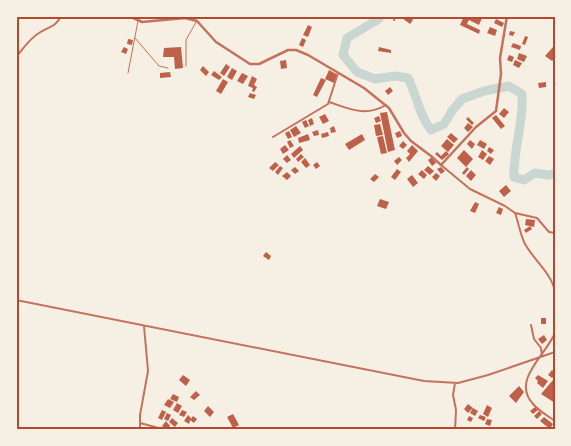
<svg xmlns="http://www.w3.org/2000/svg" width="571" height="446" font-family="Rubik,sans-serif">
<rect width="100%" height="100%" fill="#f6efe4"/>
<g fill="none" stroke-linecap="round" stroke-linejoin="round">
<path stroke="#c9d6d2" stroke-width="9" d="M379,16v3l-32,19 -4,17 14,17 18,7 20,-3 13,2c9,18 11,37 23,52l13,-6 8,-13 10,-12 22,-8 25,-5 13,8c2,29 -9,55 -8,83l10,3 11,-7 13,2 7,-1"/>
</g>
<path fill="#bf614a" d="M403,16h5l5,4 -3,4 -8,-6z
M464,16h14l4,2 -3,7 -10,-5 -2,4 13,6 -1,4 -19,-9z
M496,19l8,4 -2,4 -8,-4z
M308,25l4,2 -4,10 -5,-2z
M490,27l7,3 -2,6 -8,-3z
M510,31l5,1 -2,4 -4,-1z
M525,36l3,1 -3,8 -3,-1z
M302,38l4,2 -3,7 -4,-2z
M128,39l5,1 -1,5 -5,-1z
M513,43l8,3 -1,4 -9,-3z
M124,47l4,2 -2,5 -5,-2z
M181,47l2,21 -8,1 -1,-12h-11l1,-9z
M379,47l12,3v3l-13,-2z
M553,47l2,1v10l-3,3 -7,-5z
M519,53l8,3 -3,6 -7,-3z
M509,55l5,2 -2,5 -5,-2z
M286,60l1,8 -6,1 -1,-8z
M515,60l7,3 -3,5 -6,-3z
M226,64l4,3 -6,9 -4,-3z
M203,66l6,6 -3,4 -6,-6z
M232,68l5,3 -5,9 -5,-3z
M329,70l9,5 -4,8 -9,-4z
M214,71l8,6 -3,3 -8,-5z
M170,72l1,5 -11,1v-5z
M242,73l6,3 -5,8 -6,-3z
M252,76l5,3 -3,6 3,2 -3,5 -2,-1 1,-3 -5,-2z
M321,78l5,2 -9,17 -4,-2z
M223,79l5,3 -7,12 -5,-3z
M546,82v5l-7,1 -1,-5z
M390,87l3,4 -5,4 -3,-4z
M250,93l6,2 -2,4 -6,-2z
M504,108l5,4 -5,6 -5,-4z
M387,112l8,38 -7,2 -8,-39z
M325,114l4,7 -6,3 -4,-7z
M496,115l9,11 -4,3 -9,-11z
M379,116l2,5 -5,2 -2,-5z
M468,117l6,6 -2,2 -6,-6z
M312,118l2,6 -4,2 -2,-6z
M306,120l3,6 -4,2 -3,-6z
M468,123l5,4 -5,5 -4,-4z
M380,124l3,11 -7,1 -2,-11z
M296,126l5,7 -7,4 -4,-7z
M334,126l2,6 -5,1 -1,-5z
M318,130l1,5 -5,1 -2,-4z
M289,131l3,6 -4,2 -3,-6z
M400,131l2,5 -5,2 -2,-5z
M328,132l1,4 -7,2 -1,-4z
M451,133l7,6 -4,4 -7,-6z
M308,134l2,6 -11,3 -1,-5z
M362,134l3,6 -16,10 -4,-6z
M383,136l4,17 -6,1 -4,-17z
M447,139l7,6 -6,7 -7,-6z
M290,140l4,6 -4,2 -3,-6z
M470,140l5,4 -3,5 -5,-5z
M480,140l7,4 -3,5 -7,-4z
M403,141l4,4 -4,4 -4,-3z
M285,145l4,5 -6,4 -3,-5z
M412,145l6,6 -9,11 -3,-4 4,-4 -3,-3z
M300,146l3,4 -9,8 -3,-4z
M489,147l5,3 -3,4 -4,-3z
M464,150l9,9 -7,8 -9,-9z
M482,150l5,4 -4,6 -5,-3z
M446,151l3,3 -7,6 -7,-6 2,-2 4,4z
M301,154l3,3 -6,5 -2,-3z
M287,155l4,5 -4,3 -4,-4z
M489,156l5,3 -4,6 -5,-4z
M399,157l3,3 -5,5 -3,-4z
M432,157l4,6 -4,3 -4,-6z
M305,158l5,7 -4,3 -5,-6z
M275,162l4,3 -6,6 -4,-3z
M317,162l3,4 -4,3 -3,-4z
M280,166l3,2 -5,7 -3,-3z
M428,166l6,5 -4,4 -6,-5z
M295,167l4,4 -4,3 -4,-4z
M441,167l4,4 -4,3 -4,-5z
M467,167l2,2 -5,6 -2,-2z
M397,169l4,3 -6,8 -4,-3z
M422,170l5,5 -3,4 -6,-5z
M471,170l5,5 -5,6 -5,-5z
M287,172l4,4 -4,4 -5,-4z
M436,173l4,3 -4,5 -4,-4z
M375,174l4,3 -5,5 -4,-3z
M412,175l6,8 -5,4 -6,-8z
M506,185l5,6 -7,6 -5,-6z
M380,199l9,3 -3,7 -9,-3z
M475,202l4,2 -4,9 -5,-2z
M499,207l4,2 -2,6 -5,-2z
M526,219l9,1 -1,7 -9,-2z
M530,226l2,3 -6,4 -2,-3z
M266,252l5,4 -2,4 -6,-4z
M541,318h5v6h-5z
M544,335l3,5 -5,4 -4,-5z
M552,370l3,2v3l-3,3 -4,-3z
M183,375l7,5 -4,6 -7,-6z
M538,375l10,6 -5,7 -6,-5 1,-2 -3,-3z
M553,380l2,2v21l-14,-9z
M519,386l5,6 -8,11 -7,-7z
M196,391l4,4 -6,5 -4,-3z
M173,394l6,3 -2,5 -7,-3z
M168,399l6,3 -4,6 -6,-3z
M177,403l5,3 -4,7 -5,-3z
M468,404l5,4 -5,5 -4,-4z
M487,405l5,3 -4,9 -5,-3z
M208,406l6,6 -4,5 -6,-6z
M535,407l3,3 -5,4 -3,-3z
M473,408l5,3 -3,5 -5,-3z
M162,410l4,2 -4,8 -4,-2z
M182,410l5,2 -3,5 -5,-2z
M539,411l3,3 -5,5 -3,-3z
M167,413l4,2 -3,6 -4,-2z
M233,414l6,11 -6,3 -6,-11z
M188,415l3,3 -2,6 -5,-3z
M480,415l6,2 -2,4 -6,-3z
M193,416l4,3 -3,4 -4,-3z
M469,416l4,2 -2,4 -4,-2z
M544,417l9,7 -3,5 -10,-8z
M172,418l6,5 -3,4 -6,-5z
M487,419l5,1 -2,6 -5,-2z
M166,421l4,5 -3,4 -5,-4z"/>
<g fill="none" stroke-linecap="round" stroke-linejoin="round">
<path stroke="#c5725c" stroke-width="1" d="M135,38l24,28 9,2
M186,66v-26l10,-18
M128,73l10,-52"/>
<path stroke="#c5725c" stroke-width="2" d="M394,20l2,-4
M16,57c7,-8 13,-18 23,-24 9,-6 17,-6 22,-17
M329,102c21,7 36,15 57,3
M273,137l55,-33 10,-31
M441,165l29,24 35,17 10,7c4,11 5,21 10,31 9,16 26,29 30,47
M515,213l22,5 12,14 6,1
M16,300l408,81 34,2 30,-8 67,-23
M531,325l3,14 7,9 1,7
M555,333c-9,22 -44,47 -22,71 6,7 15,12 22,17
M455,383l-2,12 3,15 -1,20
M140,423l26,7
M140,430v-15l8,-44 -4,-45"/>
<path stroke="#c5725c" stroke-width="2.5" d="M129,16l13,6 43,-4 12,3 19,21 34,22h9l29,-14h8l12,5 56,33 25,20 15,25 7,8 20,15 10,9 35,-38 20,-16 5,-37 -1,-16 7,-42"/>
</g>
<rect width="571" height="446" fill="none" stroke="#f6efe4" stroke-width="35"/>
<rect x="18" y="18" width="536" height="410" fill="none" stroke="#b5482f" stroke-width="2"/>
</svg>
